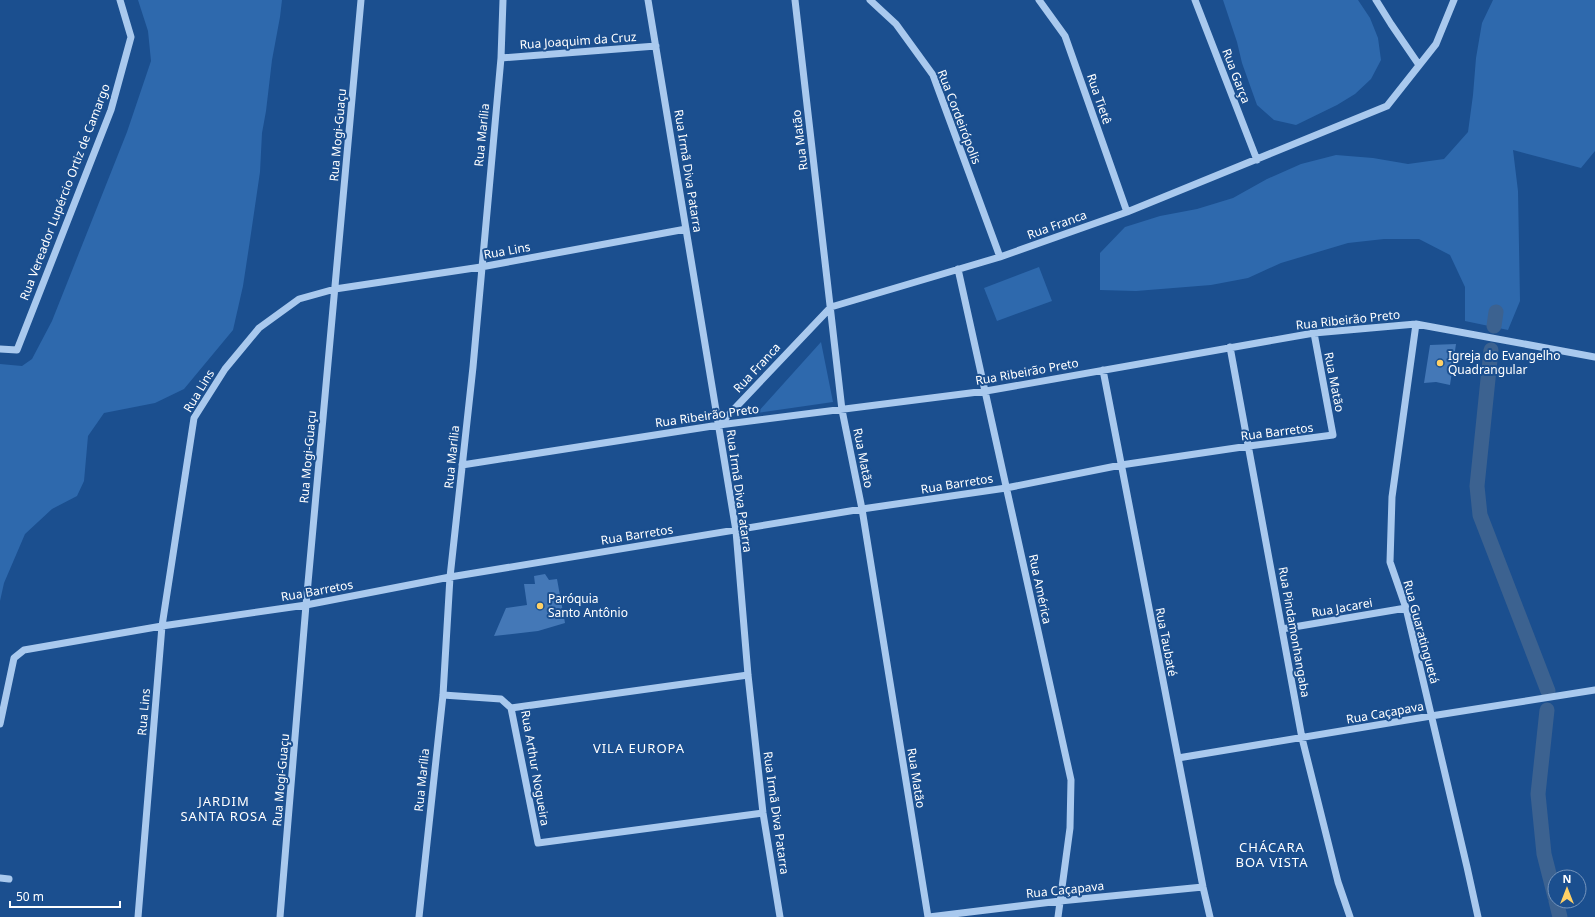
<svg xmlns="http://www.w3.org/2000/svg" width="1595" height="917" font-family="'Noto Sans',sans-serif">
<rect width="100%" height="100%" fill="#1b4f8f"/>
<path fill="#2e69ad" d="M138,0h144l-2,17 -8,43 -6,51 -4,22 -2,39 -10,68 -7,46 -10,44 -49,59 -29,14 -51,10 -16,23 -4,45 -7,15 -25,13 -27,25 -21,49 -4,18v-237l22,2 10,-7 20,-38 75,-189 24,-71 -3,-30z
M1223,0h135l12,18 8,20 3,22 -10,19 -16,15 -18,11 -41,20 -22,-5 -17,-15 -15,-42 -5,-21z
M1493,0h102v151l-14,17 -68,-18 5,41 2,110 -12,29 -43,-9v-34l-15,-32 -31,-16h-35l-36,4 -67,20 -33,15 -37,7 -75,6 -36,-1v-37l25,-26 35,-11 37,-7 36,-11 34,-19 34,-15 35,-9 37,3 35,6 36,-5 24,-27 5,-37 3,-37 6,-35z
M1039,267l13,34 -55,20 -13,-33z
M821,342l12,60 -76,11z"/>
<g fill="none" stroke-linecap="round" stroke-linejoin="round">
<path stroke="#3c6290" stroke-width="15" d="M1494,326l2,-14
M1491,350l-14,136 3,29 68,176
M1547,710l-9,84 6,60 11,43
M1556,901l4,16"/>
</g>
<path fill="#4478b7" d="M1456,344l-6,41 -14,-3 -12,1 6,-38z
M545,574l4,6 8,-1 8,44 -27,8 -44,5 12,-28 21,-3 -3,-21h11l-1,-8z"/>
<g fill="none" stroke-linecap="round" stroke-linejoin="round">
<path stroke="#a9c9ee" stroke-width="7" d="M648,0l88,531 12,144 15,138 17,104
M795,0l47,410 20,99 66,408
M870,0l26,24 37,51 67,182
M1039,0l26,36 62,176
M1195,0l62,160
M1376,0l15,24 28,41
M501,58l155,-12
M958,269l113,511 -1,48 -12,89
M1416,324l-24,173 -2,65 16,46 61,259 11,50
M1230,347l72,391 36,144 12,35
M0,349l17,1 94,-240 20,-73 -11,-37
M1103,370l100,517 7,30
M719,425l112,-118 169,-50 127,-45 260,-106 49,-62 18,-44
M462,465l257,-40 267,-34 328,-58 102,-9 179,33
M1282,629l124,-21
M443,695l58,4 10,9
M511,708l27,135 225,-30
M511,708l237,-33
M0,724l14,-66 10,-8 138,-24 144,-21 144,-28 412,-68 144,-21 115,-23 128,-19 84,-11 -19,-102
M1178,758l253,-42 164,-26
M0,878l9,1
M138,917l24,-291 32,-208 31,-49 34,-41 40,-29 36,-10 146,-22 205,-38
M280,917l26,-312 55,-605
M419,917l24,-222 7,-118 23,-210 28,-309 2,-58
M929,917l131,-16 143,-14"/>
</g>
<g fill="#ffd166" stroke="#1b4f8f" stroke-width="1.5">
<circle cx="1440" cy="363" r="4"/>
<circle cx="540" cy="606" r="4"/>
</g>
<g text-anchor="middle" stroke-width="4" stroke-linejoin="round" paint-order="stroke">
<g font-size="12" fill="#fff" stroke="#1b4f8f">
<text transform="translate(578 41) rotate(-4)" y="4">Rua Joaquim da Cruz</text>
<text transform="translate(1236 76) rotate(69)" y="4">Rua Garça</text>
<text transform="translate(1099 99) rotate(71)" y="4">Rua Tietê</text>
<text transform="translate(959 117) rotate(69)" y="4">Rua Cordeirópolis</text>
<text transform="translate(338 135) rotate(-85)" y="4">Rua Mogi-Guaçu</text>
<text transform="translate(482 135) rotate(-84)" y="4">Rua Marília</text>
<text transform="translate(800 140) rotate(-97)" y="4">Rua Matão</text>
<text transform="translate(688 171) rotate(81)" y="4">Rua Irmã Diva Patarra</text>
<text transform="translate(65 192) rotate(-69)" y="4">Rua Vereador Lupércio Ortiz de Camargo</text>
<text transform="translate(1057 225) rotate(-20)" y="4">Rua Franca</text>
<text transform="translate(507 251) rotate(-10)" y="4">Rua Lins</text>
<text transform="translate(1348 320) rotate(-6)" y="4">Rua Ribeirão Preto</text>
<text transform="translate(757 368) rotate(-47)" y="4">Rua Franca</text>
<text transform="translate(1027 372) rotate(-10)" y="4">Rua Ribeirão Preto</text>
<text transform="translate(1334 382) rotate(79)" y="4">Rua Matão</text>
<text transform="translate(199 391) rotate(-59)" y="4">Rua Lins</text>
<text transform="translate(707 416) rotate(-8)" y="4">Rua Ribeirão Preto</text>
<text transform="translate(1277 432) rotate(-7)" y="4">Rua Barretos</text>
<text transform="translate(308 457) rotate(-85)" y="4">Rua Mogi-Guaçu</text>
<text transform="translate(452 457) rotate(-84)" y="4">Rua Marília</text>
<text transform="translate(863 458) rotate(79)" y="4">Rua Matão</text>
<text transform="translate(957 484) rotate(-9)" y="4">Rua Barretos</text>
<text transform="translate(739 491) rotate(82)" y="4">Rua Irmã Diva Patarra</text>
<text transform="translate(637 535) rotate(-9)" y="4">Rua Barretos</text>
<text transform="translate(1040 589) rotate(78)" y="4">Rua América</text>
<text transform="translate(317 591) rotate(-10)" y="4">Rua Barretos</text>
<text transform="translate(1342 608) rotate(-10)" y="4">Rua Jacarei</text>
<text transform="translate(1294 632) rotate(80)" y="4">Rua Pindamonhangaba</text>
<text transform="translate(1421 632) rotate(75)" y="4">Rua Guaratinguetá</text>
<text transform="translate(1166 642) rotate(79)" y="4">Rua Taubaté</text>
<text transform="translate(144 712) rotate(-85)" y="4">Rua Lins</text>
<text transform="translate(1385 713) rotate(-10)" y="4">Rua Caçapava</text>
<text transform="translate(535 768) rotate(80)" y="4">Rua Arthur Nogueira</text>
<text transform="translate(916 778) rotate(81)" y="4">Rua Matão</text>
<text transform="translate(281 780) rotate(-85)" y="4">Rua Mogi-Guaçu</text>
<text transform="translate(422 780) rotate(-84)" y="4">Rua Marília</text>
<text transform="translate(776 813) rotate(82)" y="4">Rua Irmã Diva Patarra</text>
<text transform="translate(1065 890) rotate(-6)" y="4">Rua Caçapava</text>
</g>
<g font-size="12" fill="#fff" stroke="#1b4f8f" text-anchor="start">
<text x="1448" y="360">Igreja do Evangelho<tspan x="1448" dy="14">Quadrangular</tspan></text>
<text x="548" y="603">Paróquia<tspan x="548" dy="14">Santo Antônio</tspan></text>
</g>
<g font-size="13" letter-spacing="1" fill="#fff" stroke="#1b4f8f">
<text x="639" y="753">VILA EUROPA</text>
<text x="224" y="806">JARDIM<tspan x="224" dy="15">SANTA ROSA</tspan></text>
<text x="1272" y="852">CHÁCARA<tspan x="1272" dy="15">BOA VISTA</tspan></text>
</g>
</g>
<g transform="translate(1567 889)"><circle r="19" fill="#1b4f8f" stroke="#7695bc"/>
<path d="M0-3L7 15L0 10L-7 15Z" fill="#ffd166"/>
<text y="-6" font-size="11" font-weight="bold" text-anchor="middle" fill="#ffffff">N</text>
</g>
<path d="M10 901v6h110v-6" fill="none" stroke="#ffffff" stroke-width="2"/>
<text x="16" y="901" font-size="12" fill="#ffffff" stroke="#1b4f8f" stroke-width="3" paint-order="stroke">50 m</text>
</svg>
